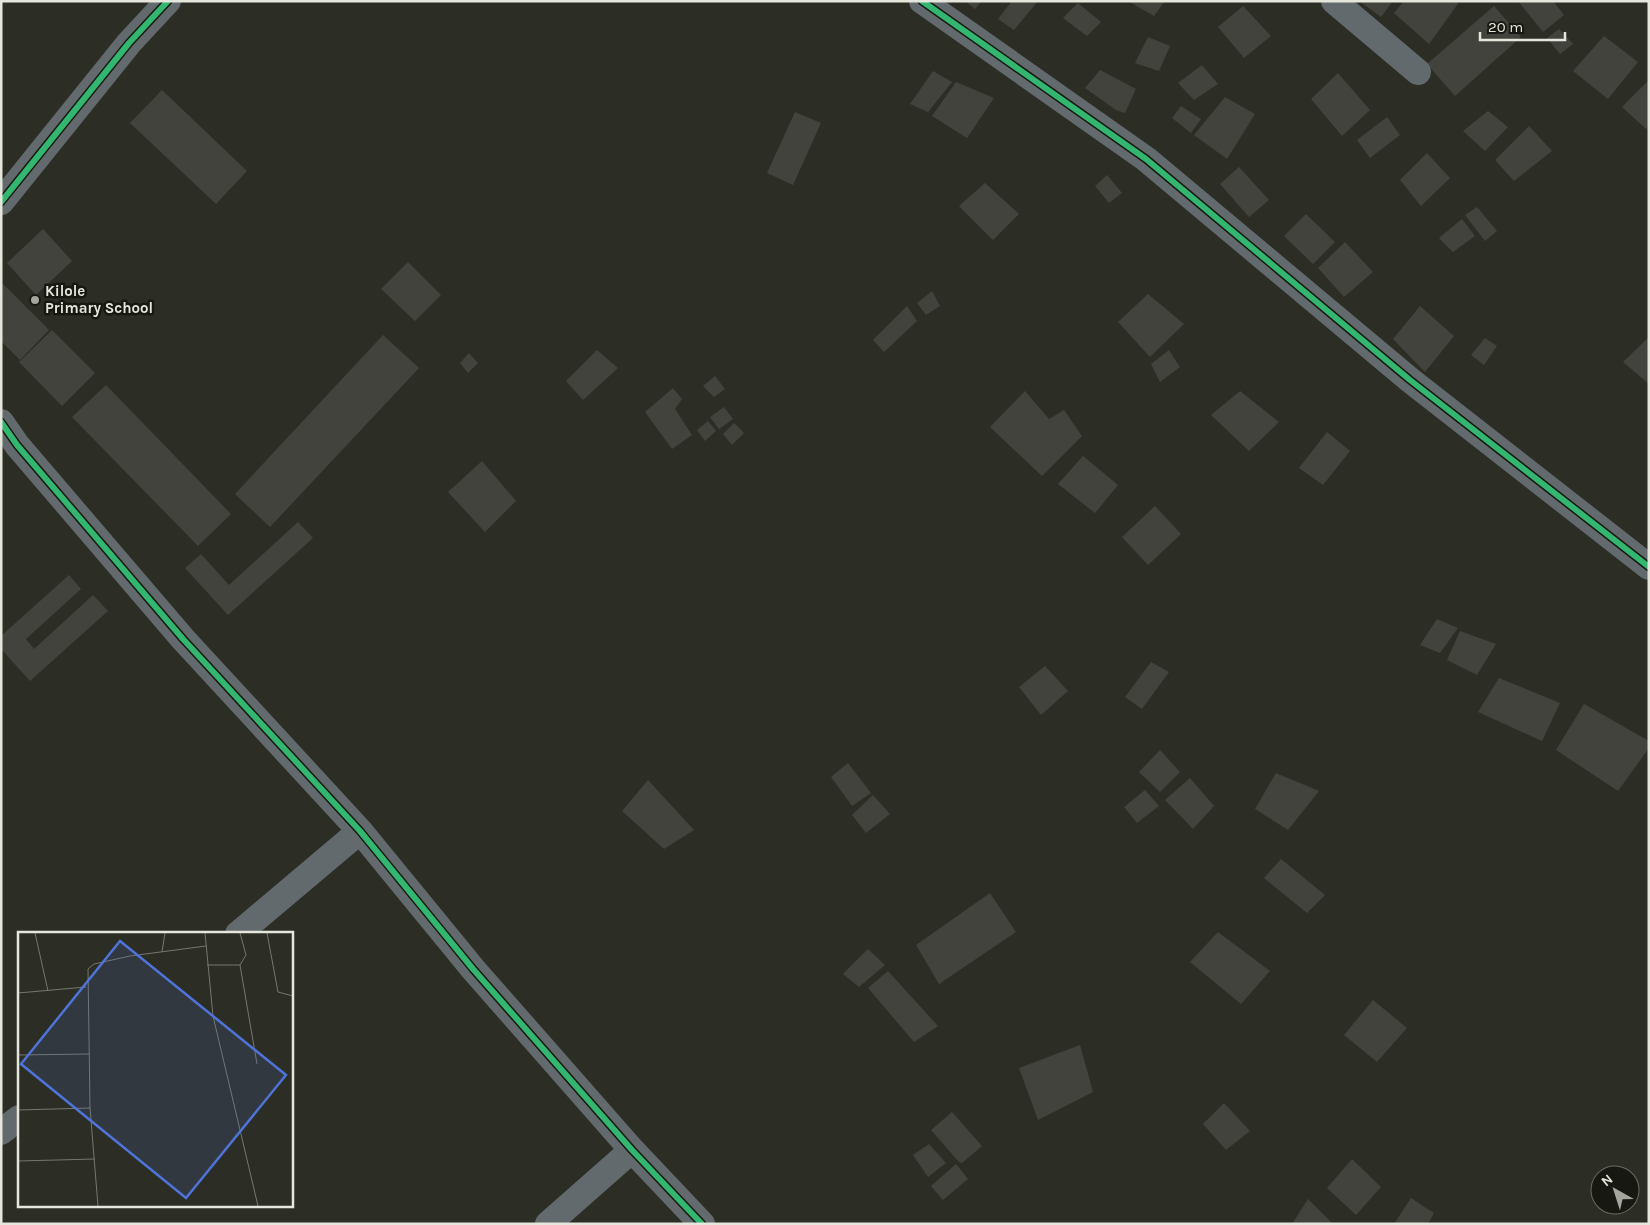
<svg xmlns="http://www.w3.org/2000/svg" width="1650" height="1225" font-family="Karla,sans-serif">
<rect width="100%" height="100%" fill="#2c2e26"/>
<path fill="#42433d" d="M965,1h17l-7,8z
M1012,1h26l-24,29 -16,-11z
M1128,1h37l-11,15z
M1359,1h34l-12,16z
M1404,1h56l-31,43 -35,-31z
M1518,1h35l11,14 -21,17z
M1078,3l23,19 -14,14 -24,-18z
M1243,6l28,30 -27,22 -26,-31z
M1494,6l27,31 -66,59 -28,-32z
M1559,29l14,15 -13,10 -13,-16z
M1604,36l34,26 -30,37 -35,-28z
M1148,37l22,9 -11,25 -24,-8z
M1202,65l16,19 -24,16 -16,-17z
M1100,70l36,19 -11,24 -9,-3 -31,-22z
M933,71l19,11 -24,30 -18,-8z
M1338,73l32,37 -28,26 -31,-37z
M1649,80v46l-3,3 -24,-22z
M956,82l38,16 -27,40 -35,-22z
M162,90l85,81 -31,33 -86,-81z
M1225,97l30,17 -28,45 -33,-24z
M1181,106l20,13 -10,14 -19,-15z
M1488,111l20,16 -23,24 -22,-20z
M795,112l26,11 -28,62 -26,-12z
M1387,117l13,18 -30,23 -13,-18z
M1529,126l23,25 -38,30 -19,-21z
M1427,153l23,25 -29,28 -21,-26z
M1239,167l30,33 -20,17 -29,-33z
M1107,175l15,18 -13,10 -14,-17z
M985,183l34,31 -26,26 -34,-34z
M1477,207l20,24 -12,10 -20,-26z
M1306,214l29,28 -22,22 -29,-28z
M1462,219l13,17 -22,16 -14,-14z
M43,229l29,32 -36,34 -29,-32z
M1345,242l28,30 -29,25 -26,-29z
M408,262l33,33 -26,26 -34,-32z
M1,282l48,48 -29,30 -19,-19z
M932,291l8,15 -14,9 -9,-12z
M1148,294l36,30 -34,33 -32,-35z
M907,306l10,15 -33,31 -11,-12z
M1420,306l34,30 -29,36 -32,-33z
M52,330l43,43 -33,33 -43,-44z
M383,335l36,33 -149,159 -35,-33z
M1649,337v47l-26,-22z
M1485,338l12,8 -13,19 -13,-10z
M597,350l21,18 -35,32 -17,-19z
M1169,350l11,17 -20,15 -9,-18z
M469,353l9,10 -10,10 -8,-10z
M715,376l10,13 -11,8 -11,-11z
M106,385l125,129 -33,32 -126,-129z
M673,388l9,11 -7,10 17,26 -20,14 -27,-37z
M1025,391l24,28 15,-9 18,26 -40,40 -52,-49z
M1240,391l39,31 -30,29 -38,-36z
M724,407l9,12 -14,10 -9,-12z
M708,421l8,10 -11,10 -8,-11z
M734,423l10,10 -12,12 -9,-11z
M1327,432l23,19 -27,34 -24,-17z
M1083,456l35,29 -23,28 -37,-29z
M482,461l34,40 -31,31 -37,-40z
M1155,506l26,28 -33,31 -26,-28z
M298,522l15,16 -85,77 -43,-47 16,-14 28,31z
M69,575l12,14 -55,50 8,10 59,-54 15,16 -78,70 -29,-32v-13z
M1437,619l21,9 -18,25 -20,-8z
M1460,631l36,13 -19,31 -30,-15z
M1151,662l18,10 -27,37 -17,-12z
M1045,666l23,25 -27,24 -22,-28z
M1499,678l61,25 -18,38 -64,-29z
M1584,704l65,37v7l-31,43 -62,-41z
M1160,750l20,22 -20,20 -21,-20z
M848,763l23,30 -19,13 -21,-29z
M1276,773l43,18 -31,39 -33,-21z
M1190,778l24,28 -21,23 -28,-29z
M648,780l46,50 -30,19 -42,-38z
M1145,790l14,16 -22,17 -13,-16z
M873,795l17,19 -24,19 -14,-18z
M1281,859l44,36 -18,18 -43,-35z
M990,893l26,39 -77,52 -23,-39z
M1218,932l52,39 -29,33 -51,-42z
M868,949l17,16 -26,22 -16,-13z
M888,971l50,55 -24,16 -46,-54z
M1373,1000l34,28 -30,34 -33,-27z
M1080,1045l13,47 -55,28 -19,-52z
M1224,1103l26,28 -24,19 -23,-26z
M952,1112l30,34 -20,17 -4,-2 -27,-31z
M929,1144l17,19 -18,14 -15,-22z
M1352,1159l29,28 -25,28 -29,-27z
M956,1164l12,15 -25,21 -12,-14z
M1411,1198l23,15 -6,11h-34z
M1308,1199l25,25h-41z"/>
<g fill="none" stroke-linecap="round" stroke-linejoin="round">
<path stroke="#636a6d" stroke-width="26" d="M922,1l224,158 264,221 239,187
M1334,1l84,71
M1,202l128,-159 39,-42
M1,422l16,23 166,194 177,192 113,138 159,181 70,74
M238,934l122,-103
M1,1132l18,-14
M548,1224l84,-74"/>
<defs>
<path id="cycleway" d="M922,1l224,158 264,221 239,187
M1,202l128,-159 39,-42
M1,422l16,23 166,194 177,192 113,138 159,181 70,74"/>
</defs>
<use href="#cycleway" stroke="#171811" stroke-width="9"/>
<use href="#cycleway" stroke="#33b770" stroke-width="6"/>
</g>
<circle fill="#a4a69c" stroke="#171811" stroke-width="2" cx="35" cy="300" r="5"/>
<g text-anchor="middle" stroke-width="5" stroke-linejoin="round" paint-order="stroke">
<g font-size="15" font-weight="bold" fill="#e5e6dc" stroke="#171811" text-anchor="start">
<text x="45" y="296">Kilole<tspan x="45" dy="17">Primary School</tspan></text>
</g>
</g>
<g transform="translate(18 932)">
<rect width="275" height="275" fill="#2c2e26"/>
<path fill="none" stroke="#76786f" stroke-width="1" d="M17,1l13,58M187,1l8,83 45,190M249,1l11,59 15,4M144,20l3,-19M189,33h33M222,33l17,99M222,33l6,-10 -6,-22M0,61l68,-6M0,123l71,-1M0,178l72,-2M0,229l77,-2M80,274l-8,-98 -2,-139 6,-5 36,-8 76,-10"/>
<path fill="#4f74d9" fill-opacity="0.15" stroke="#4f74d9" stroke-width="2.5" d="M102,9l166,134 -100,123 -165,-134z"/>
<rect width="275" height="275" fill="none" stroke="#e5e6dc" stroke-width="2.5"/>
</g>
<rect width="1650" height="1225" fill="none" stroke="#e5e6dc" stroke-width="5"/>
<g transform="translate(1615 1190) rotate(321)"><circle r="24" fill="#171811" stroke="#696a62"/>
<path d="M0-4L9 19L0 12L-9 19Z" fill="#a4a69c"/>
<text y="-8" font-size="14" font-weight="bold" text-anchor="middle" fill="#e5e6dc">N</text>
</g>
<path d="M1480 32v8h85v-8" fill="none" stroke="#e5e6dc" stroke-width="2.5"/>
<text x="1488" y="32" font-size="15" fill="#e5e6dc" stroke="#171811" stroke-width="4" paint-order="stroke">20 m</text>
</svg>
